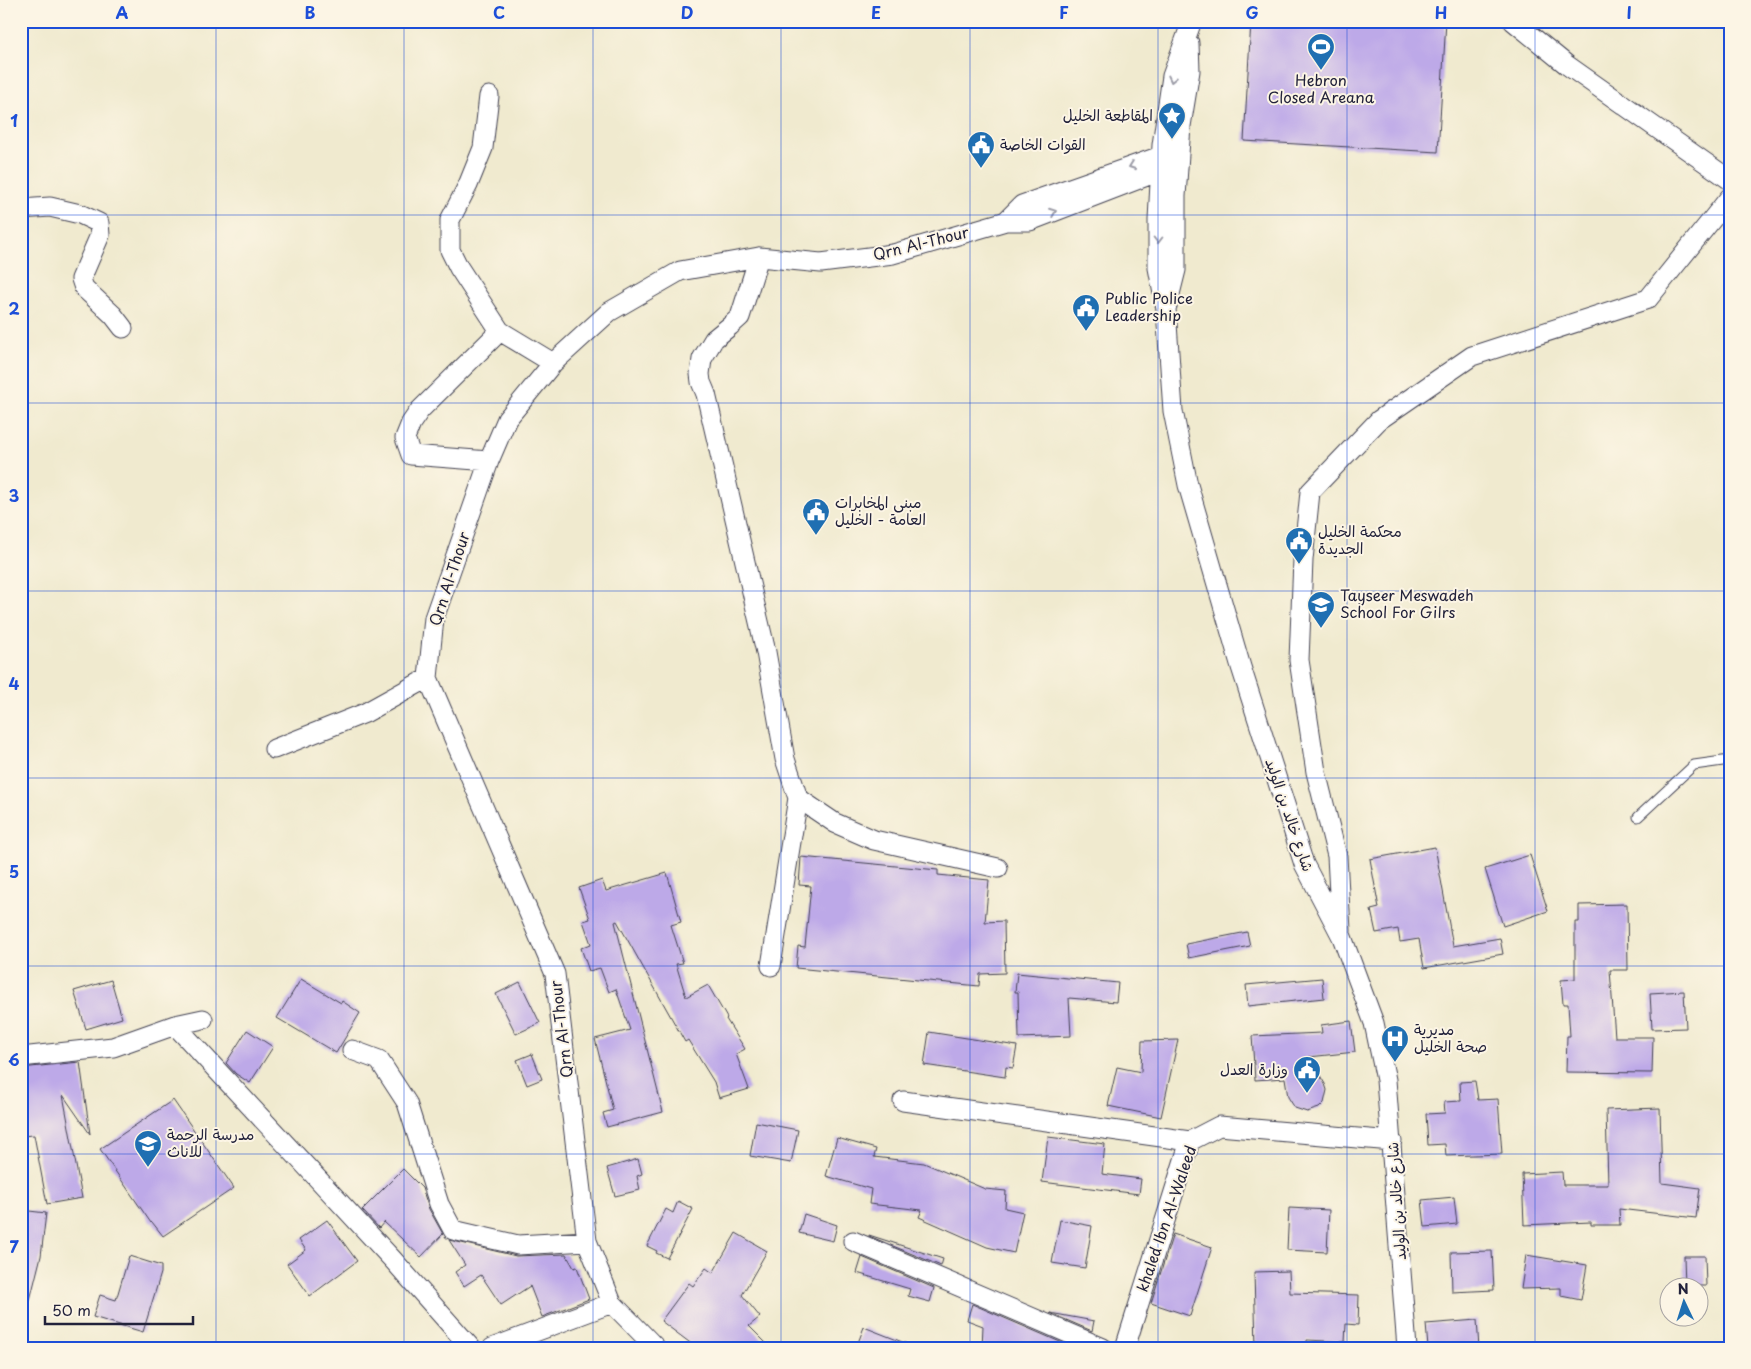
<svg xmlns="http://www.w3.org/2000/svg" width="1751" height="1369" font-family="'Playpen Sans','Playpen Sans Arabic',sans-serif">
<rect width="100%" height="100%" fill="#fcf5e5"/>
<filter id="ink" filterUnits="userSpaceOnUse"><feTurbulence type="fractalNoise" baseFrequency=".02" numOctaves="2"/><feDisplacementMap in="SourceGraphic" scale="10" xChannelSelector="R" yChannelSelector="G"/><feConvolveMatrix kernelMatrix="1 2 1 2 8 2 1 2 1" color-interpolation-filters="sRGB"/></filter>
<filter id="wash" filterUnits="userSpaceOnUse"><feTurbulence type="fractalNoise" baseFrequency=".0096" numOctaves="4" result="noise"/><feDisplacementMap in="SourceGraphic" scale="20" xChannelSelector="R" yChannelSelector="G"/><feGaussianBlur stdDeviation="1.12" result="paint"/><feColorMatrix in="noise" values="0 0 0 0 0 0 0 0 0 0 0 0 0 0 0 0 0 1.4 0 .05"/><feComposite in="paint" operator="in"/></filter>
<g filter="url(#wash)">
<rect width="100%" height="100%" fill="#f0eacf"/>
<g id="blocks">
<path fill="#bda9e8" d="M1251,21h195l-8,131 -194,-11z
M1435,847l18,99 47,-8 3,16 -79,14 -5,-29 -19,3 -2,-13 -22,4 -5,-23 8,-2 -9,-49z
M1530,855l18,56 -45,15 -18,-57z
M801,857l137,13v5l51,5 -4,42 19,-1 1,52 -25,1 -1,12 -183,-18 2,-22 7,1 6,-61 -12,-1z
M667,873l14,49 -10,3 12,38 -7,1 10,33 22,-12 19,33 -1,1 19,30 -9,5 13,35 -30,9 -5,-16 -26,-42 -3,2 -68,-121 -2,1 48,190 -56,15 -4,-14 10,-3 -18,-71 35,-9 -14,-41 -7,3 -9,-24 -11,3 -8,-23 10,-4 -8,-23 7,-2 -11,-31 23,-8 4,11z
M1627,904l1,66h-18l5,67h38l-1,36 -86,-1 1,-36h3l-2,-32h-5l-2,-24 14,-1v-57h4v-17z
M1247,932l3,14 -61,12 -3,-14z
M1017,973l101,10 -2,19 -47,-4 2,38 -52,2 -1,-46h-3z
M1322,978l2,20 -76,8 -2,-21z
M301,979l40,24 1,-2 18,12 -24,40 -59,-35z
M111,980l11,38 -36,11 -12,-38z
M520,982l20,41 -24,11 -20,-40z
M1684,991l2,37 -34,1 -2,-36z
M1351,1021l4,31 -46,5 16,27 2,6 -3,13 -5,5 -12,4 -12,-4 -7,-11 -3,-19 -30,2 -3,-44 70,-3 -1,-8z
M247,1030l26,17 -23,36 -14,-9 -10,-11z
M929,1032l88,14 -4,22 -7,-1 -1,10 -81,-12z
M1178,1040l-17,77 -53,-11 9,-39 24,5 1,-31z
M532,1054l10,25 -15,6 -10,-25z
M80,1062l10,72 -27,-39 19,103 -35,6 -13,-69 -13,1v-68z
M1475,1081l3,19 20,-1 4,55 -56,2 -1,-12 -17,1 -2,-31 19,-1 -1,-11 17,-1 -1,-19z
M173,1100l61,88 -71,48 -11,-14 -1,1 -51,-74z
M1660,1108l2,75 38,5 -4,30 -77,-9 1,16h-29v-3l-67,3 -2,-51 40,-2 1,13h45l-2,-75z
M756,1122l42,8 -7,33 -41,-7z
M1048,1137l57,7 -3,30 39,5 -2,15 -97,-12z
M837,1138l39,11 -2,8 50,6 61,26 21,2 -1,17 18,4 -9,41 -27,-6 -68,-30 3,-7 -53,-6 2,-15 -45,-13z
M638,1159l4,15 -5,2 3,14 -25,6 -8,-28z
M403,1169l19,19 7,21 14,25 -22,23 -37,-35 -5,6 -17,-18z
M1454,1197l3,27 -32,3 -3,-27z
M678,1201l15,8 -26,49 -11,-5 1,-2 -10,-5 19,-37 7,4z
M1289,1208l40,2 -2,42 -40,-2z
M21,1210l25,3 -5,43 -14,56 -6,-1z
M804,1214l33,11 -4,16 -34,-8z
M327,1220l30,41 -47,35 -23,-32 19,-14 -7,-10z
M1060,1220l32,6 -7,42 -33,-5z
M736,1233l31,18 -25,44 18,22 -11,9 22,22h-74l-36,-27 28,-38 4,3 13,-18 7,5z
M1173,1234l39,13 -22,69 -39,-13z
M869,1235l74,24 -2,7 -72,-30z
M449,1240l67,16 50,-2 8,14 3,-1 12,32 -47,18 -12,-31 -29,19 -20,-30 -17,11 -9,-14 10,-7z
M1492,1251l2,39 -42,2 -1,-40z
M1526,1255l61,10 -6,35 -20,-4v-8l-40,1z
M129,1256l32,10v7l-18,59 -50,-15 7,-22 16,5z
M1684,1256h21l1,30h-21z
M862,1257l72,31 -4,14 -22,-6 2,-7 -53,-16z
M1289,1271l1,22 69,2 -1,30 -12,-1 -1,18 -38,-2v8h-51l-2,-76z
M972,1304l102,44h-92l1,-22 -16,-6z
M1050,1313l44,8 -2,10z
M1477,1320l2,28h-51l-2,-24z
M864,1327l51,20 -1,1h-58z"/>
</g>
</g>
<g filter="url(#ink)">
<use href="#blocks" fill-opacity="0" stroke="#414051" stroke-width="1"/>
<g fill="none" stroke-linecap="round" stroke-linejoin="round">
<defs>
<path id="service" d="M1638,817l56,-52 36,-5"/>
<path id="minor" d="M1192,21l-20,55 -10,69 -4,75v48l8,41 7,102 15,74 53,182 63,197 38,73 32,86 12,57 21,268
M1513,21l54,44 163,115
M489,96l-6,52 -15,37 -18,35v30l9,18 41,63 53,32
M21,209l29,-2 30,7 19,9 1,12 -19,44 3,9 29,27 10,13
M1006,221l16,-16 139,-49 11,-1
M759,257l-19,60 -10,9 -16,13 -12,20 -2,15 1,8 5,12 60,258 19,107 13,39 -27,168
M1167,306l9,-36v-74l5,-70 9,-55 -1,-28
M489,461l-78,-6 -6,-17 6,-15 9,-13 80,-79
M274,749l91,-36 63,-35
M798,798l37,25 39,17 124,28
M1341,931l-4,-75 -21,-84 -17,-112 4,-100 7,-68 69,-72 93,-64 176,-57 82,-102
M175,1025l219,236 77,87
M352,1050l27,10 28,43 32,101 14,26 65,15 69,-4
M21,1057l92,-10 62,-22 28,-6
M903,1101l287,40
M853,1241l250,107
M492,1348l120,-45
M656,1348l-44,-45 -25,-62 -32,-267 -127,-296 6,-60 55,-157 18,-42 46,-56 56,-51 71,-41 79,-14 62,6 72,-9 113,-33h24l130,-50 19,-17
M1125,1348l65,-207 29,-15 173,15"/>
</defs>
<use href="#service" stroke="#414051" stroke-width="11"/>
<use href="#minor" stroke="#414051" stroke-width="21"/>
<use href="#service" stroke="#fff" stroke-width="9"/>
<use href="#minor" stroke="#fff" stroke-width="19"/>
</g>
<defs><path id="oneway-chevron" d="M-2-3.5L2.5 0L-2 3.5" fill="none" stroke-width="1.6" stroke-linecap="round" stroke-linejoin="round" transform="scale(1.25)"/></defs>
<g stroke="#9c9ca7">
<use href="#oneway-chevron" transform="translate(1172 79) rotate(103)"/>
<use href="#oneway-chevron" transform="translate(1132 166) rotate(160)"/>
<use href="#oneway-chevron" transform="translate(1053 212) rotate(-21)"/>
<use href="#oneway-chevron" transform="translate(1158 240) rotate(90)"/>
</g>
</g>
<path fill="none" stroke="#1d4ed8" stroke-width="1" stroke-opacity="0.55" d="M216,21v1327M404,21v1327M593,21v1327M781,21v1327M970,21v1327M1158,21v1327M1347,21v1327M1535,21v1327M21,215h1709M21,403h1709M21,591h1709M21,778h1709M21,966h1709M21,1154h1709"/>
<defs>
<symbol id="stadium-pin" viewBox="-11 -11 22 30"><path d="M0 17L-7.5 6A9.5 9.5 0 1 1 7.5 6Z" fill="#1f6fb2" stroke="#fcf5e5"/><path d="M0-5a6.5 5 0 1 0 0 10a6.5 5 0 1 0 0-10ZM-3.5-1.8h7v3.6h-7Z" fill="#fff"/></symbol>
<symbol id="sight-pin" viewBox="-11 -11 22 30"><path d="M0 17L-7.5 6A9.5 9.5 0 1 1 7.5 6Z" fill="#1f6fb2" stroke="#fcf5e5"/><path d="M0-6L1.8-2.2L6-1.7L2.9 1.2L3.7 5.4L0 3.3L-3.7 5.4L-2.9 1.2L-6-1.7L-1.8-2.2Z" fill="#fff"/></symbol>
<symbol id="civic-pin" viewBox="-11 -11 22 30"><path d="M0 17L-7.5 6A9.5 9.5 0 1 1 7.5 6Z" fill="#1f6fb2" stroke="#fcf5e5"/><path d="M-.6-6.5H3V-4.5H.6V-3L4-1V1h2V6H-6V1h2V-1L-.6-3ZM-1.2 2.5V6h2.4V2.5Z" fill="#fff"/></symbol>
<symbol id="school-pin" viewBox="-11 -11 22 30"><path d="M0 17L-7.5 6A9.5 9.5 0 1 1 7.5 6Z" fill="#1f6fb2" stroke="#fcf5e5"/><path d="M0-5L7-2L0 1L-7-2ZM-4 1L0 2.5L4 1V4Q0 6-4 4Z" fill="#fff"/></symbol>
<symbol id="hospital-pin" viewBox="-11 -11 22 30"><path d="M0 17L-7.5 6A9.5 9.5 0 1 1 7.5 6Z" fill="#1f6fb2" stroke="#fcf5e5"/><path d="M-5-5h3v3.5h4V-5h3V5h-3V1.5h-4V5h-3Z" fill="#fff"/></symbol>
</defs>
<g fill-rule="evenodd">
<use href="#stadium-pin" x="1305" y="31" width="32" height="43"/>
<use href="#sight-pin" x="1156" y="100" width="32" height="43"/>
<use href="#civic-pin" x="965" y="129" width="32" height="43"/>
<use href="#civic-pin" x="1070" y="292" width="32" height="43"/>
<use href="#civic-pin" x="800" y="496" width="32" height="43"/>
<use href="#civic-pin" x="1283" y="525" width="32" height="43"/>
<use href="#school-pin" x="1305" y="589" width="32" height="43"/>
<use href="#hospital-pin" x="1379" y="1023" width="32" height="43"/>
<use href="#civic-pin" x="1291" y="1054" width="32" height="43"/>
<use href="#school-pin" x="132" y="1128" width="32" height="43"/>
</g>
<g text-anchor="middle" stroke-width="4" stroke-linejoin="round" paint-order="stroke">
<g font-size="15" fill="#22223b" stroke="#fcf5e5" text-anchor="start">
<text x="1321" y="86" text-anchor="middle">Hebron<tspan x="1321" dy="17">Closed Areana</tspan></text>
<text x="1153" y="121" text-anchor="end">المقاطعة الخليل</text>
<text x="1000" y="150">القوات الخاصة</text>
<text x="1105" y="304">Public Police<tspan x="1105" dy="17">Leadership</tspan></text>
<text x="835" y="508">مبنى المخابرات<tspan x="835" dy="17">العامة - الخليل</tspan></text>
<text x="1318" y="537">محكمة الخليل<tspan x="1318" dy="17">الجديدة</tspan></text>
<text x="1340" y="601">Tayseer Meswadeh<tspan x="1340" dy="17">School For Gilrs</tspan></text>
<text x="1414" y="1035">مديرية<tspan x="1414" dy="17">صحة الخليل</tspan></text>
<text x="1288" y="1075" text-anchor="end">وزارة العدل</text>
<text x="167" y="1140">مدرسة الرحمة<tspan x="167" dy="17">للاناث</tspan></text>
</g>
<g font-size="15" fill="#22223b" stroke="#fcf5e5">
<text transform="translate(921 244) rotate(-14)" y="5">Qrn Al-Thour</text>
<text transform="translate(450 579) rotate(-72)" y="5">Qrn Al-Thour</text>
<text transform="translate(1289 815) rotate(71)" y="5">شارع خالد بن الوليد</text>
<text transform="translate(562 1029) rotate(-97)" y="5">Qrn Al-Thour</text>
<text transform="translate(1397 1201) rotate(-94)" y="5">شارع خالد بن الوليد</text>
<text transform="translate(1167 1219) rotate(-71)" y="5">khaled Ibn Al-Waleed</text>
</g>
</g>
<rect width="1751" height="1369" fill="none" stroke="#fcf5e5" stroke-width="55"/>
<g transform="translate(1684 1302) rotate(356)"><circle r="24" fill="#fcf5e5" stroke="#a5a1a1"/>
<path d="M0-4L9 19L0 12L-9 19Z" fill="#1f6fb2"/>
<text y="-8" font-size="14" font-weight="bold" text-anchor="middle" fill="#22223b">N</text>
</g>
<path d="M45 1316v8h148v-8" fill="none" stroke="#22223b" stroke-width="2.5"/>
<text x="52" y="1316" font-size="15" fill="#22223b" stroke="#fcf5e5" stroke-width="4" paint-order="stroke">50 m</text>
<rect x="28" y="28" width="1696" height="1314" fill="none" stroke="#1d4ed8" stroke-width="2"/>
<g font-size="16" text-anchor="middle" font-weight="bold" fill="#1d4ed8">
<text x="122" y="19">A</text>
<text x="310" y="19">B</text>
<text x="499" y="19">C</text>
<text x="687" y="19">D</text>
<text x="876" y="19">E</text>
<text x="1064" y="19">F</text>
<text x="1252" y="19">G</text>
<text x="1441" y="19">H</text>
<text x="1629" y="19">I</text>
<text x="14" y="127">1</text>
<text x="14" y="315">2</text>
<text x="14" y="502">3</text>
<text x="14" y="690">4</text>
<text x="14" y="878">5</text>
<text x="14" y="1066">6</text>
<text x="14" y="1253">7</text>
</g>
</svg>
